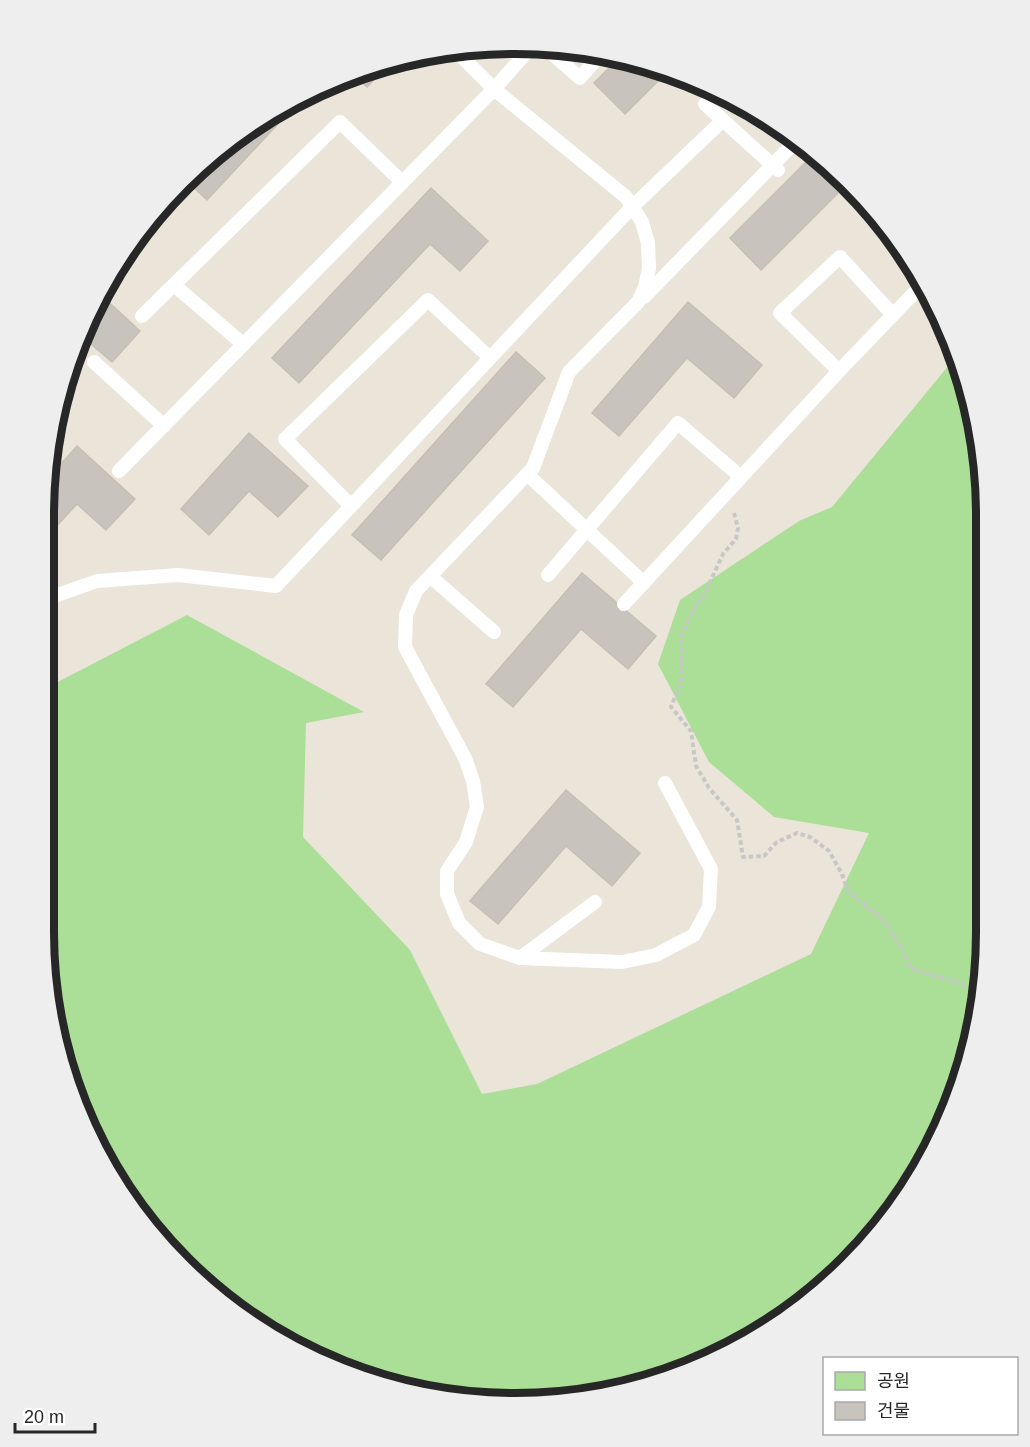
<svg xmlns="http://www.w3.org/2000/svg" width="1030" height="1447" font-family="Arial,'Noto Sans KR',sans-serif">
<rect width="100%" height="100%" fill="#eae4d9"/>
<path fill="#abdf97" d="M954,359l28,94 4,509 -15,92 -33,86 -49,79 -63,67 -102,69 -117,40 -153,5 -120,-33 -130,-80 -81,-93 -63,-140 -16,-122 4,-245 139,-72 177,97 -58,11 -3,114 107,113 72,144 55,-10 274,-130 58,-121 -95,-16 -65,-55 -51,-98 22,-64 119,-79 33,-14z"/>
<path fill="#c8c3bc" stroke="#c5c0b3" stroke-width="1.5" d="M620,57l17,2 31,12 -43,43 -31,-31z
M391,62l-24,25 -15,-14 11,-4z
M304,96l-97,104 -20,-19 17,-20 75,-54z
M815,153l54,51 39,58 -69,-70 -78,78 -31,-32z
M431,188l57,53 -28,30 -30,-27 -131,139 -27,-25z
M101,295l39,36 -28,31 -28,-24z
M688,302l74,63 -28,33 -47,-40 -68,78 -27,-23z
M516,352l29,26 -164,182 -29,-25z
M249,433l59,53 -30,31 -29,-26 -40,44 -28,-26z
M77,446l58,53 -29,31 -29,-26 -26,28 1,-58z
M582,573l74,63 -28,33 -47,-40 -68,78 -27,-23z
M566,790l74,63 -28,33 -46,-40 -68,78 -28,-23z"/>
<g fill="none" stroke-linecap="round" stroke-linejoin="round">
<path stroke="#c7c7c7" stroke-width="4" stroke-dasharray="4.5 3" stroke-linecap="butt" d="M734,513l4,15 -2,11 -13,15 -18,39 -12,17 -12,26 1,44 -11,27 20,24 5,35 13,22 28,32 6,37 21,-1 13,-14 20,-9 13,4 19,14 13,23 6,17 36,30 17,26 9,21 65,20 6,4"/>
<path stroke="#fff" stroke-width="14" d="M542,45l38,33 21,-24
M453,48l41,41 132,108 16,25 6,21 1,25 -4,19 -7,15 -69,70 -36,96 -117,123 -10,24 -1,32 60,111 8,23 4,26 -11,35 -19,29v23l12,29 21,21 40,14 102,4 34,-7 38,-20 15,-28 2,-38 -46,-86
M705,104l73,66
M174,285l69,59
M644,297l154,-158
M142,316l198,-194 62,60
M94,362l70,64
M839,371l-59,-58 60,-56 53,58
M119,471l375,-382 39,-44
M527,474l117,109
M351,506l-66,-67 143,-139 62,58
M548,575l130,-152 63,54
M430,576l64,56
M49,598l48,-17 81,-6 98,11 356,-379 90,-86
M624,604l215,-233 75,-78
M520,958l75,-56"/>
</g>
<path d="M0 0H1030V1447H0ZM515 54H515A461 461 0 0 1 976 515V932A461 461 0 0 1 515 1393H515A461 461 0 0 1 54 932V515A461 461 0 0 1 515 54Z" fill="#eee" fill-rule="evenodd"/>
<path fill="none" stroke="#272727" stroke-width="8" d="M515 54H515A461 461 0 0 1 976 515V932A461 461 0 0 1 515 1393H515A461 461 0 0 1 54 932V515A461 461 0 0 1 515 54Z"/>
<rect x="823" y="1357" width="195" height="78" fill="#ffffff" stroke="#a9a9a9" stroke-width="1.5"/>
<rect x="835" y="1372" width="30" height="18" fill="#abdf97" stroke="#a9a9a9" stroke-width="1.5"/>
<text x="877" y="1387" font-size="18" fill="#272727">공원</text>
<rect x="835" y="1402" width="30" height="18" fill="#c8c3bc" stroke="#a9a9a9" stroke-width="1.5"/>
<text x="877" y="1417" font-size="18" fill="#272727">건물</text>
<path d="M15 1423v9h80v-9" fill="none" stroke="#272727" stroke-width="3"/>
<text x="24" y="1423" font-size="18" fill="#272727" stroke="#ffffff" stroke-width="4.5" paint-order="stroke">20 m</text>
</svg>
